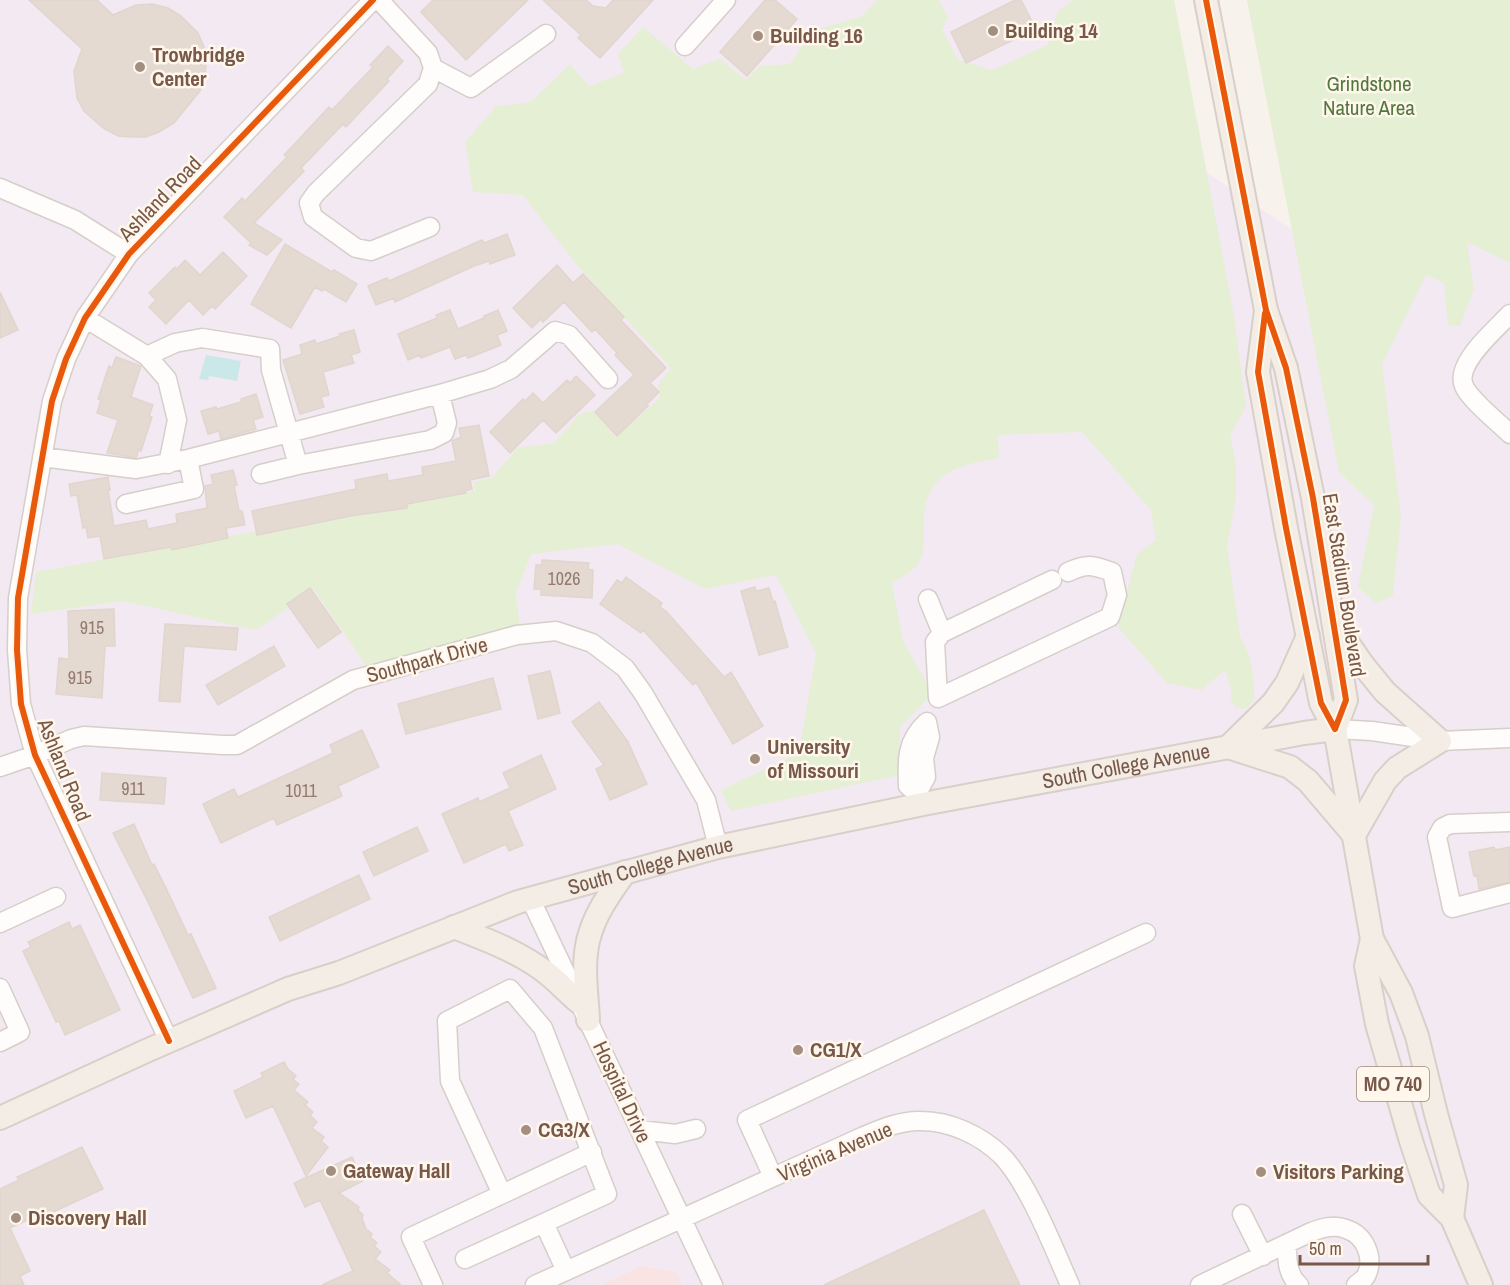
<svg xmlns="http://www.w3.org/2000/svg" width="1510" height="1285" font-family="'Archivo Narrow',sans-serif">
<rect width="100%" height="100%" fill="#f7f2eb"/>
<path fill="#f3e9f3" d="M0,0h1129l53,156 113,76 215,-93v1146h-1510z"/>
<path fill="#fae4e3" d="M641,1266l35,6 6,13h-80z"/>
<path fill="#e4efd4" d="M877,0h62l9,17 -6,13 16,30 34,10 56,-25 10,-34 16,-11h100l60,315 12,92 -16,28 6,29v34l-9,48 13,91c12,17 15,43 14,63l-8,9 -10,-1 -5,-7v-12l-6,-19 -24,20 -34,-7 -49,-56 19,-73 19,-14 -5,-30 -69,-78 -84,3 1,23c-38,7 -72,12 -75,60 -1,16 3,31 -6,46 -4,7 -19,14 -26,19l11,58 30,53 -33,33v48l-169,36 -10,-21 78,-37 17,-100 -40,-78 -71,14 -87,-45 -87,10 -15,39 4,35 -154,37 -52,-75 -58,40 -133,-29 -92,13 5,-42 439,-81 -1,-9 18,-4 25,-30 37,-5 26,-29 14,-3 22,26 44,-39 -2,-13 13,-17 -91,-99 -57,-74 -50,-3 -8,-50 31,-36 35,-4 39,-38 19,22 35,-13 -6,-19 25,-27 50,42 27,-10 26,21 14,-14 30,-2 23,-33 49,-15z
M1247,0h263v263l-43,-21 7,47 -14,37 -12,-1 -4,-42 -18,-8 -44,89 19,152 -8,80 -17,7 -18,-16 16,-82 -35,-33z"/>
<path fill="#cbe8e9" d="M206,355l35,6 -4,20 -28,-5 -1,4 -9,-1z"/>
<path fill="#e4dad2" stroke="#e1d5cd" stroke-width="1.5" d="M29,0h68l16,15 23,-10 16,-1 16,4 13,8 17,17 6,14 2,16 -1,15 -5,13 -26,32 -15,9 -13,5h-13l-15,-1 -15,-8 -19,-17 -7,-13 -3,-27 8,-22z
M433,0h95l-62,60 -45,-48z
M543,0h43l7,6 13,2 7,-8h40l-53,58 -22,-20 3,-3z
M765,0h10l22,19 -50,57 -27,-24z
M1015,0h6l15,29 -70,34 -15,-31z
M388,46l15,15 -16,18 2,2 -43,46 -3,-3 -42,44 3,3 -50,52 28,17 -15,15 -18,-10 2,-2 -27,-26 18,-19 3,3 42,-44 -3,-2 45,-48 3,3 41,-43 -3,-2z
M507,234l8,21 -25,9 -1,-3 -15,5 -79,36 -1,-4 -18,7 -8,-19 19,-8 2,3 93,-41 2,3z
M285,244l47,28 2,-2 23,14 -11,18 -22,-13 -2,2 -7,-4 -24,41 -40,-24z
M223,252l24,24 -32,33 -3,-3 -9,9 -14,-15 -23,24 -17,-17 7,-7 -7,-7 26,-26 2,2 8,-9 15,15z
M557,265l16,18 10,-9 41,43 -3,3 45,48 -16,15 9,9 -13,13 2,1 -31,30 -22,-24 39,-37 -19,-20 2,-2 -22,-24 -3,3 -28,-30 -21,20 -2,-3 -9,9 -19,-20z
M0,292l18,38 -18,8z
M450,310l8,19 26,-11v-2l14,-6 9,21 -10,4 4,10 -33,13 -2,-3 -11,4 -5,-12 -29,11 -1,-3 -12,5 -10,-26 39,-16 -1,-3z
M354,330l6,22 -9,3 3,8 -31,9 6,23 -8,2 3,10 -24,7 -17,-54 19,-6 -2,-9 15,-5 1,4 24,-8 -1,-2z
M116,357l25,9 -10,31 22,8 -4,11 3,1 -11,34 -2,-2 -3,9 -29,-5 11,-33 -21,-7 4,-13 -3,-1 11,-33 3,2z
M576,376l19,19 -39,38 -13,-13 -33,33 -20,-21 33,-33 2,2 8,-8 10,10 24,-23 3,3z
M256,394l7,23 -10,3 3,9 -35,10 -2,-8 -11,3 -7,-23 15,-4 1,2 24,-7v-3z
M479,425l10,51 -19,4 2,9 -7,2 1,2 -59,11v4l-57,8 -93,19 -5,-24 104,-22 -1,-9 32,-6 1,7 35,-6 -1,-8 34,-6 -4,-20 9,-4 -2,-9z
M233,470l4,15h-3l5,26h3l3,14 -19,3 2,10 -56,12 -1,-3 -67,12 -4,-23 -12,2 -2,-11 -3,1 -6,-33 -6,1 -2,-12 39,-7 2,13h-2l6,36 32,-6 2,9 29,-6 -1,-9 31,-6 -2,-22 8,-2 -2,-9z
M542,560l47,3 -1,6 5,1 -1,28 -51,-3v-6h-7l2,-24h6z
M626,577l36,26 -2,4 6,4 58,66 7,-5 32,54 -30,18 -37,-62 -3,3 -50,-55 -2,3 -41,-29 17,-24 5,3z
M755,587l1,4 13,-3 4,14 2,-1 13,46 -29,8 -18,-64z
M310,588l31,44 -23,16 -31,-44z
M114,609l1,37h-10l-3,52 -46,-4 3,-36 10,1 -1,-48z
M165,624l73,4 -2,22 -52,-4 -4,56 -21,-1z
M274,646l11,20 -67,39 -12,-20z
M550,671l10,42 -22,6 -10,-43z
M493,678l8,31 -95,25 -8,-30z
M599,702l29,40 19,42 -37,16 -14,-31 8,-4 -32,-43z
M362,730l17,37 -41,19 4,10 -65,29 -3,-7 -53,25 -18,-39 31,-15 4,8 95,-44 -3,-8z
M541,755l15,34 -48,22 15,34 -14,6 -3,-7 -42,19 -22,-49 36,-16 1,4 31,-14 -7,-15z
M102,773l64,5 -2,26 -64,-4z
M134,824l18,41 2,-1 12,24 22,47 3,-1 25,54 -23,10 -45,-96 -35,-69z
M417,827l11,24 -54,25 -11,-24z
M1494,847l1,3 15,-3v35l-31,7 -2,-14 -3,1 -5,-24z
M359,875l11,24 -90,42 -11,-24z
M69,922l3,7 8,-4 40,85 -55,25 -6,-14 -3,1 -33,-71 8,-4 -3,-5z
M284,1062l4,7 8,7 -3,3 6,5 -5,6 14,12 -3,3 8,7 -3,3 7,7 -5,6 12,9 -3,4 7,6 -22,29 -33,-70 -27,12 -12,-27 29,-14 -2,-4z
M82,1147l21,42 -65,30 -2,-3 -26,12 20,43 -10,5 4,9h-24v-96l19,-9 -2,-3z
M352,1157l11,24 -24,12 20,14 -1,3 5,5 -1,3 4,11 6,5 -2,3 7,6 -3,3 7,6 -6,7 15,11 -3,3 14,12h-79l31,-14 -33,-71 -15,7 -11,-24z
M984,1210l36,75h-196z"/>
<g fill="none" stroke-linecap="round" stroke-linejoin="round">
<defs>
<path id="minor" d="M379,0l49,53 5,15 -5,16 -112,109 -7,10 4,14 43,31 15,3 59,-24
M685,46l41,-46
M433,68l38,20 75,-54
M0,188l75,32 54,34
M1510,314c-14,15 -56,50 -46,72 5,13 35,37 46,48
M85,318l62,38 20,23 10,41 -9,44
M147,356l28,-13 27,-5 68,11 1,21 27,95 -37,9
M42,457l94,12 52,-10 252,-65 50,-15 21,-10 44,-38 14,4 39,44
M298,465l132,-25 14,-7 3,-10 -7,-29
M126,504l68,-15 -6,-30
M1052,580l-110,53 -7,9 3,56 172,-81 7,-22 -5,-23c-19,-7 -25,-9 -44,0
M928,599l14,34
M1335,729l37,2 68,10 70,-3
M0,767l35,-12 36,-16 13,-3 139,9h14l116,-65 164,-45 39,-4 36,12 33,25 18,25 63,107 12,47
M917,793l-9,-7c-1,-26 -2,-45 19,-64l3,15 -6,21 2,19 -9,16 1,12
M1510,822l-60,2 -8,4 -5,9 15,71 58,-15
M530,898l183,387
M0,923l56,-26
M0,988l20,44 -20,10
M169,1041l-134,-286 -14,-51 -4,-54 1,-52 34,-197 14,-42 19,-41 44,-64 244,-254
M640,1130l35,4 21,-5
M773,1177l-26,-57 399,-187
M502,1194l-52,-113 -3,-60 63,-32 33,39 64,166 -63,29 22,48
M1242,1214l21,42
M1287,1245c0,14 0,30 12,40
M465,1259l79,-36
M433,1285l-22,-48 181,-85
M535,1285l329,-149c17,-7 38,-16 57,-15 29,0 59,14 80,34 27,27 53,94 69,130
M1200,1285l109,-52c12,-5 25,-9 37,-4 19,6 29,29 20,47 -1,3 -7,6 -10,9"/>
<g id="major">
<path d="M1206,0l60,310 20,58 27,130 33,202 -11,29"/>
<path d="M1266,310l-8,62 28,156 35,175 14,26 37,210 29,54 16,43 19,78 20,71 -4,33"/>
<path d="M1308,636l-21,47 -14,20 -45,44 62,20 18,14 46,54 31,-54 12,-13 43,-27 -55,-49 -22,-27 -25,-36"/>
<path d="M454,927c33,13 66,25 94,47 11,9 21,20 32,29"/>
<path d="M1372,939l-6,27 11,58 34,117 18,54 23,23 29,67"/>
<path d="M588,1020c-1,-25 -6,-53 0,-79 6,-26 22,-48 37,-69"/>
<path id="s1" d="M0,1118l146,-67 142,-62 51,-16 179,-71 200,-55 205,-43 381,-71 31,-4"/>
</g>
</defs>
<use href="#minor" stroke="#d6cec8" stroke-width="21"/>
<use href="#major" stroke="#d9cfc9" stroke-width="26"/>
<use href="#minor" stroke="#fefdfc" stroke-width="18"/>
<use href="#major" stroke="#f3ede5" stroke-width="22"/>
<defs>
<path id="cycleway" d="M1206,0l60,310 20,58 27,130 33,202 -11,29
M1265,313l-7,59 28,156 35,175 14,26
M169,1041l-134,-286 -14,-51 -4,-54 1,-52 34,-197 14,-42 19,-41 44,-64 244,-254"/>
</defs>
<use href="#cycleway" stroke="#fff7ec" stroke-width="10"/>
<use href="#cycleway" stroke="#e8590c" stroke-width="6"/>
</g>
<g fill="#a48e82" stroke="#fff7ec" stroke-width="2">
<circle cx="993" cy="31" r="6"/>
<circle cx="758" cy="36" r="6"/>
<circle cx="140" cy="67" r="6"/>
<circle cx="755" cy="759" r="6"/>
<circle cx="798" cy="1050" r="6"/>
<circle cx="526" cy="1130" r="6"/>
<circle cx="331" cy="1171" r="6"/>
<circle cx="1261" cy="1172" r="6"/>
<circle cx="16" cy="1218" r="6"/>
</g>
<g text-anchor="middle" stroke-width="5" stroke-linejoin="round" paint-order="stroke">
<g font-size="18" fill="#957a6e">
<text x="564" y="585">1026</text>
<text x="92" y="634">915</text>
<text x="80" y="684">915</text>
<text x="133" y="795">911</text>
<text x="301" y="797">1011</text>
</g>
<rect fill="#fff7ec" stroke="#a0887a" stroke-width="1.5" x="1357" y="1067" width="72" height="34" rx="4.5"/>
<g font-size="20" font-weight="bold" fill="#785849">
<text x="1393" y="1091">MO 740</text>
</g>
<g font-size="21" font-weight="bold" fill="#785849" stroke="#fff7ec" text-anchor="start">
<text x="1005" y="38">Building 14</text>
<text x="770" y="43">Building 16</text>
<text x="152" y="62">Trowbridge<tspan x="152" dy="24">Center</tspan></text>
<text x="767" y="754">University<tspan x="767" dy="24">of Missouri</tspan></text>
<text x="810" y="1057">CG1/X</text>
<text x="538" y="1137">CG3/X</text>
<text x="343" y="1178">Gateway Hall</text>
<text x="1273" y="1179">Visitors Parking</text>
<text x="28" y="1225">Discovery Hall</text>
</g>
<g font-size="21" fill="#51793d" stroke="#fff7ec">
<text x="1369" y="91">Grindstone<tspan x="1369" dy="24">Nature Area</tspan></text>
</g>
<g font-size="21" fill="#785849" stroke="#fff7ec">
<text transform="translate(160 199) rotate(-46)" y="7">Ashland Road</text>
<text transform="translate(1344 585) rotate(81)" y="7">East Stadium Boulevard</text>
<text transform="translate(427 660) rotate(-15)" y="7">Southpark Drive</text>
<text dy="7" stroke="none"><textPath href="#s1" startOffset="1185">South College Avenue</textPath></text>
<text transform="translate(64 770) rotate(68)" y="7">Ashland Road</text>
<text dy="7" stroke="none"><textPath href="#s1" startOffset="699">South College Avenue</textPath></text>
<text transform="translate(622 1092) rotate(65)" y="7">Hospital Drive</text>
<text transform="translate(835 1152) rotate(-23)" y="7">Virginia Avenue</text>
</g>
</g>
<path d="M1300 1255v9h128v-9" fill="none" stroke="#785849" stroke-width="3"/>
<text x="1309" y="1255" font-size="18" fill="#785849" stroke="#fff7ec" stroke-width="4.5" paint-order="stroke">50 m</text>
</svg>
